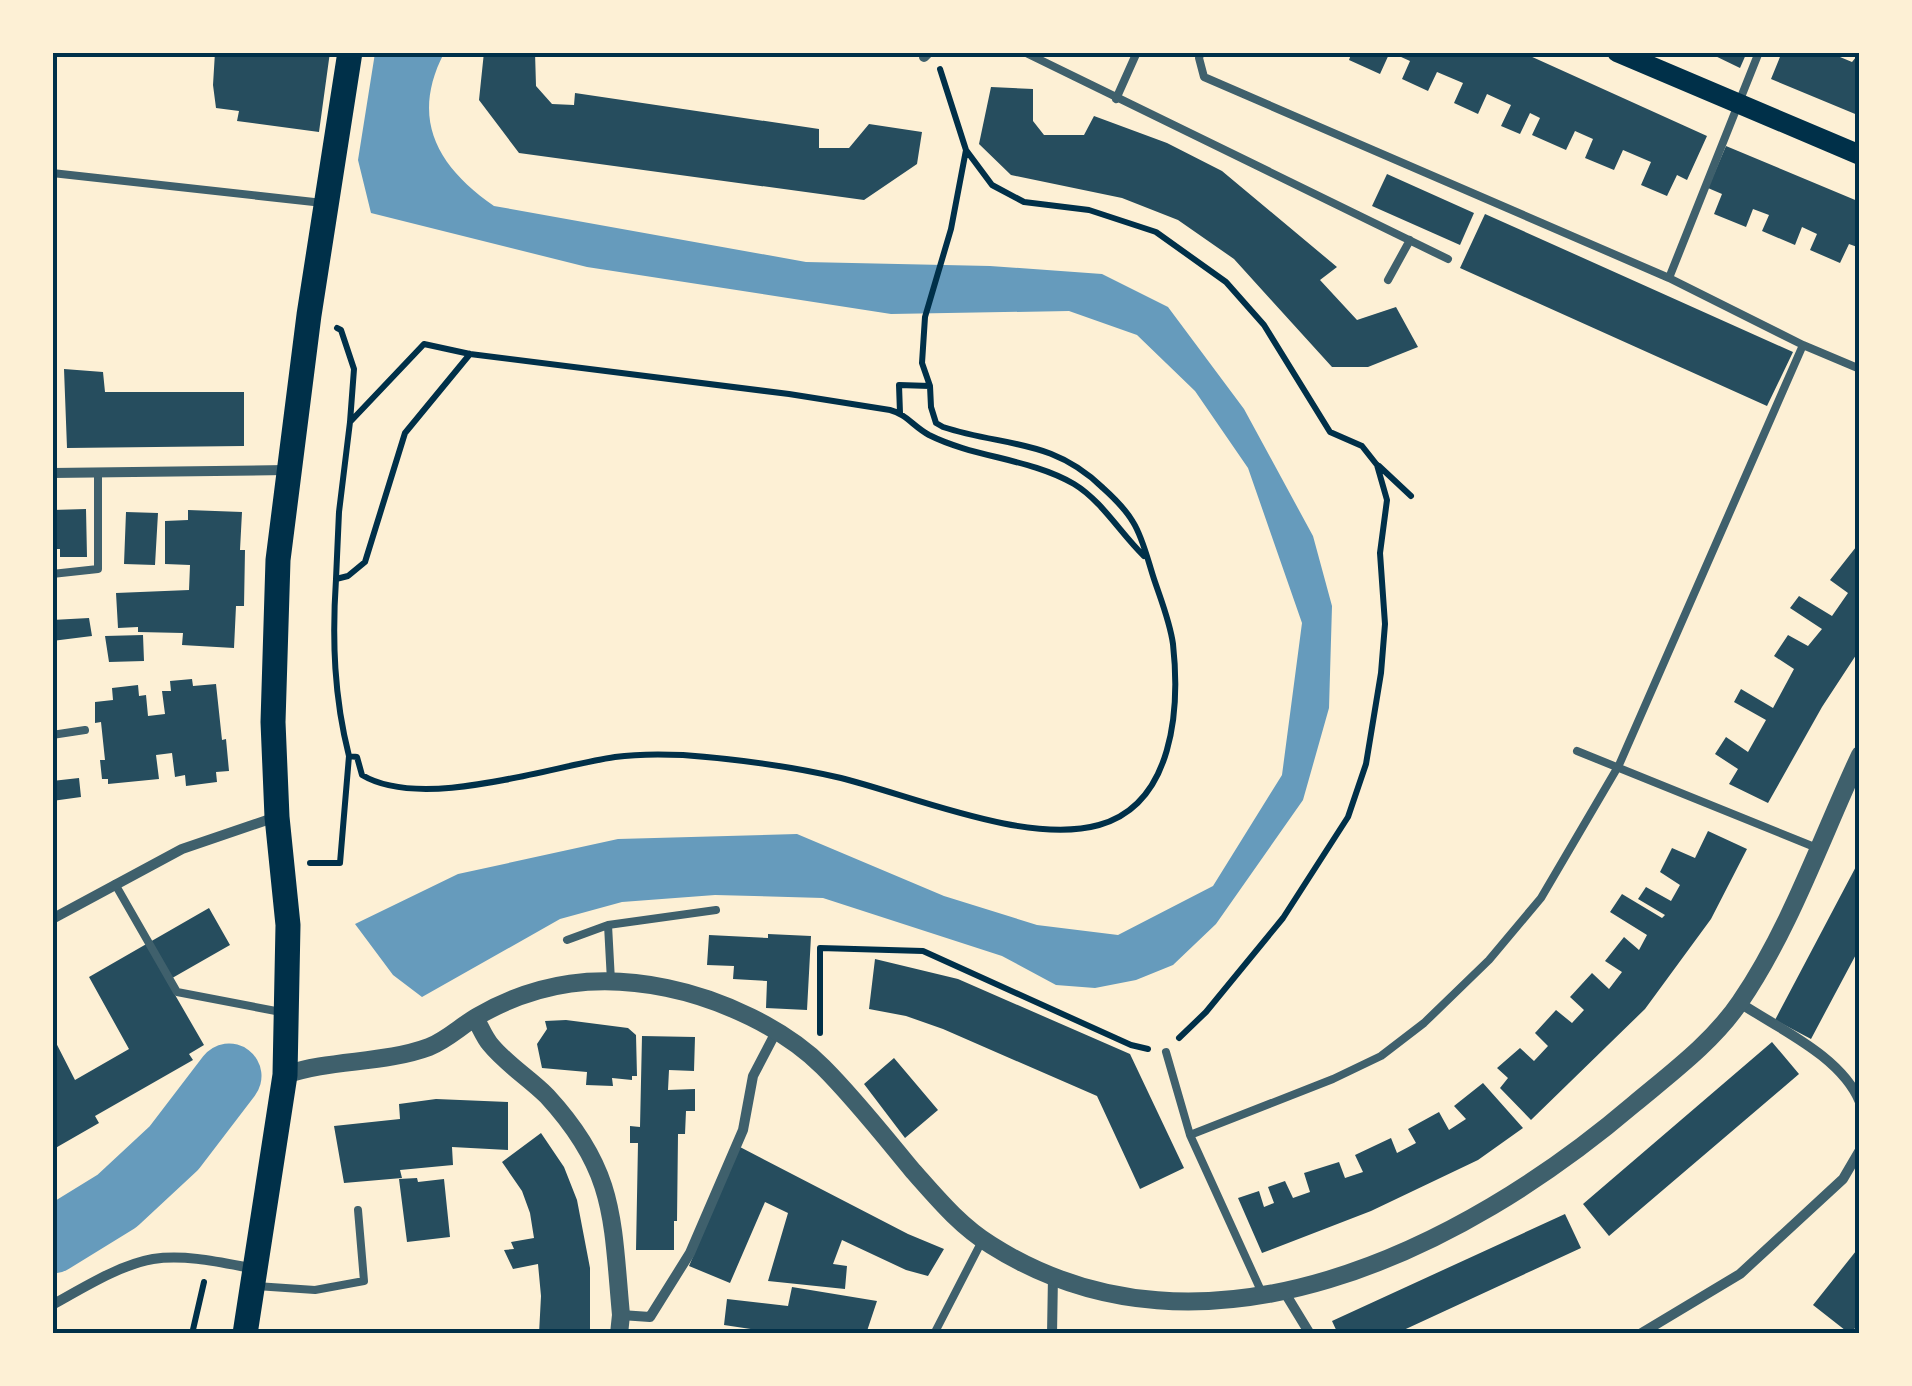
<svg xmlns="http://www.w3.org/2000/svg" width="1912" height="1386" font-family="Inter,sans-serif">
<rect width="100%" height="100%" fill="#fdf0d5"/>
<path fill="#669bbc" d="M375,53h69c-34,66 -7,113 50,153l312,56 184,4 112,8 66,33 76,102 69,127 19,70 -3,102 -26,92 -87,124 -43,41 -37,15 -41,8 -39,-3 -54,-29 -179,-58 -108,-3 -93,7 -62,17 -138,78 -29,-22 -38,-51 103,-50 160,-35 179,-5 147,62 93,29 81,10 95,-49 69,-111 20,-152 -54,-155 -53,-77 -58,-56 -68,-24 -178,3 -304,-47 -216,-54 -13,-53z"/>
<g fill="none" stroke-linecap="round" stroke-linejoin="round">
<path stroke="#669bbc" stroke-width="65" d="M52,1241l65,-40 57,-53 55,-72"/>
</g>
<path fill="#264d5e" d="M215,52h115l-11,80 -82,-11 2,-10 -23,-3 -3,-23z
M484,52h51l1,34 16,18 22,1 1,-12 244,36v19h30l20,-24 53,8 -5,32 -53,36 -345,-47 -40,-53z
M1352,52h38l-10,22 -31,-14z
M1390,52h131l186,84 -20,44 -10,-5 -10,21 -26,-11 10,-23 -28,-12 -9,20 -29,-12 8,-19 -18,-8 -9,19 -34,-15 8,-17 -10,-5 -10,21 -19,-8 10,-21 -24,-11 -9,20 -24,-11 9,-20 -26,-11 -9,19 -26,-12 8,-18z
M1707,52h40l-7,16z
M1782,52h46l24,10 8,-10v64l-89,-37z
M991,87l42,2v32l11,14h40l10,-19 73,27 55,28 115,96 -17,13 37,40 39,-13 22,40 -50,20h-36l-98,-108 -56,-39 -56,-22 -111,-23 -32,-31z
M1726,146l134,56v46l-11,-4 -9,19 -30,-13 7,-16 -15,-7 -7,18 -33,-14 7,-16 -16,-6 -7,18 -32,-13 8,-20 -14,-6z
M1387,174l87,39 -14,32 -88,-39z
M1485,214l308,138 -26,54 -307,-138z
M64,369l39,3 2,20h139v54l-177,2z
M86,509l1,48h-27v-8h-8v-39z
M188,510l54,2 -2,38h5l-1,56h-8l-2,42 -52,-3 1,-12 -45,-1v-5l-20,1 -2,-35 73,-3 1,-25 -25,-1v-43l23,-1z
M126,512l32,1 -3,52 -31,-1z
M1860,542v107l-38,58 -54,96 -39,-19 9,-15 -23,-15 11,-17 22,15 18,-32 -32,-18 7,-13 32,19 21,-39 -20,-13 14,-21 20,11 14,-17 -32,-21 9,-12 33,20 16,-23 -18,-13z
M89,618l3,18 -40,5v-21z
M143,635l1,26 -35,1 -4,-26z
M192,679l1,7 23,-2 6,56 4,-1 3,32 -13,1 1,10 -31,4 -1,-11 -10,2 -3,-24 -16,2 3,24 -51,5v-5h-6l-2,-19h5l-4,-38 -6,1v-21l18,-2 -1,-12 26,-3 1,11 7,-1 2,21 17,-2 -3,-23h9l-1,-10z
M79,778l2,19 -29,4v-20z
M1708,831l39,18 -36,70 -66,90 -114,111 -31,-32 8,-10 -11,-10 23,-20 14,13 14,-15 -13,-13 21,-23 16,13 12,-13 -14,-13 22,-24 17,16 13,-17 -17,-11 19,-24 15,13 8,-15 -37,-23 12,-18 40,24 3,-3 -27,-16 8,-12 25,14 9,-16 -20,-13 12,-24 23,10z
M1860,859v88l-49,92 -36,-19z
M209,908l21,37 -63,36 37,64 -15,9 4,6 -98,56 4,7 -47,27v-115l23,45 54,-31 -40,-72z
M768,934l43,2 -4,74 -41,-2 1,-27 -34,-2 1,-13 -27,-1 2,-30 59,3z
M875,959l83,20 172,75 54,114 -44,21 -43,-93 -154,-67 -37,-13 -37,-7z
M566,1020l62,8 8,7 1,41h-5v4l-20,-2 1,8 -27,-1 1,-13 -45,-4 -5,-24 10,-15 -2,-8z
M642,1036l53,1 -1,34 -25,-1 -1,20 27,-1v22h-9l-1,23h-7l-1,87h-3v29h-38l2,-107h-8v-17l10,1z
M1772,1042l27,32 -190,162 -26,-32z
M894,1058l44,52 -33,28 -41,-54z
M1483,1083l40,45 -45,32 -107,51 -109,42 -24,-55 21,-7 5,16 10,-4 -6,-16 17,-6 8,17 17,-6 -6,-19 35,-11 6,16 18,-6 -8,-17 36,-17 6,15 19,-10 -8,-14 31,-17 10,18 17,-11 -12,-13z
M436,1099l72,3v48l-56,-3 1,18 -53,5 2,8 -58,5 -10,-57 66,-7 -1,-15z
M541,1133l23,34 13,33 13,68v66h-51l2,-38 -3,-32 -25,5 -9,-19 10,-1 -3,-7 23,-4 -4,-25 -8,-22 -20,-29z
M740,1147l168,87 36,15 -16,27 -22,-6 -64,-30 -9,24 14,2 -2,23 -77,-8 20,-68 -23,-11 -35,81 -41,-17z
M417,1178l1,4 26,-3 6,58 -43,5 -8,-63z
M1565,1214l16,34 -186,86h-57l-6,-13z
M1860,1246v76l-10,12 -37,-29z
M792,1287l85,14 -11,33h-82l-60,-9 3,-26 61,7z"/>
<g fill="none" stroke-linecap="round" stroke-linejoin="round">
<path stroke="#003049" stroke-width="6" d="M940,69l26,81 26,35 32,17 65,8 67,22 70,50 38,43 66,107 32,14 15,19 10,35 -7,53 5,71 -4,49 -15,91 -18,53 -65,101 -77,94 -27,26
M337,328l4,2 13,39 -4,53 74,-78 46,10 319,40 101,16c16,4 24,17 39,25 46,23 100,23 145,49 28,17 47,50 70,72
M900,413l-1,-28 31,1
M1379,466l32,30
M336,579l3,-67 11,-90
M349,756c-15,-59 -17,-116 -13,-177l12,-3 17,-14 40,-129 65,-79
M310,863h30l9,-107 8,1 5,18c60,36 186,-8 253,-18 21,-3 46,-3 68,-2 52,4 107,11 158,23 72,18 186,67 258,47 75,-21 81,-117 74,-181 -3,-22 -12,-44 -19,-65 -6,-18 -11,-41 -21,-57 -7,-12 -20,-25 -30,-34 -51,-50 -99,-41 -160,-61l-7,-4 -5,-16 -1,-21 -8,-23 3,-46 26,-88 15,-79
M820,1033v-85l103,3 208,94 17,4
M192,1334l12,-52"/>
<path stroke="#3f606c" stroke-width="8" d="M1024,52l424,207
M1116,99l21,-47
M52,173l271,30
M1669,278l90,-226
M1388,280l22,-40
M1803,345l57,24
M52,574l46,-5v-96
M52,735l33,-5
M1577,751l240,97
M115,884l62,108 104,20
M567,940l41,-15
M611,981l-3,-56 108,-15
M1166,1052l24,83 72,158
M1190,1135l143,-56 48,-23 43,-33 65,-63 52,-62 78,-133 184,-420 -134,-67 -465,-201 -5,-19 2,-6
M256,1286l59,4 49,-9 -6,-71
M934,1334l49,-95"/>
<path stroke="#3f606c" stroke-width="10" d="M924,57l5,-5
M52,473l234,-3
M52,919l130,-70 94,-32
M1740,1003c39,26 101,53 120,99
M1285,1293l25,41
M52,1305c31,-17 67,-40 101,-46 34,-5 70,4 103,10
M621,1315l29,2 40,-64 53,-123 10,-54 23,-44
M1052,1334l1,-58
M1640,1334l100,-60 103,-95 17,-29"/>
<path stroke="#3f606c" stroke-width="18" d="M475,1018c5,8 9,19 15,26 16,20 39,34 57,52 69,75 65,122 74,219l-2,19
M285,1075c46,-16 98,-11 144,-28 18,-7 33,-22 49,-31 61,-35 122,-42 189,-28 54,11 117,40 156,79 32,32 61,69 90,104 24,27 47,55 78,74 213,135 473,4 643,-141 37,-31 79,-62 106,-102 50,-73 82,-166 120,-247"/>
<path stroke="#003049" stroke-width="20" d="M1617,52l243,103"/>
<path stroke="#003049" stroke-width="25" d="M245,1334l40,-259 3,-150 -11,-108 -4,-95 5,-162 31,-245 41,-263"/>
</g>
<rect width="1912" height="1386" fill="none" stroke="#fdf0d5" stroke-width="110"/>
<rect x="55" y="55" width="1802" height="1276" fill="none" stroke="#003049" stroke-width="4"/>
</svg>
